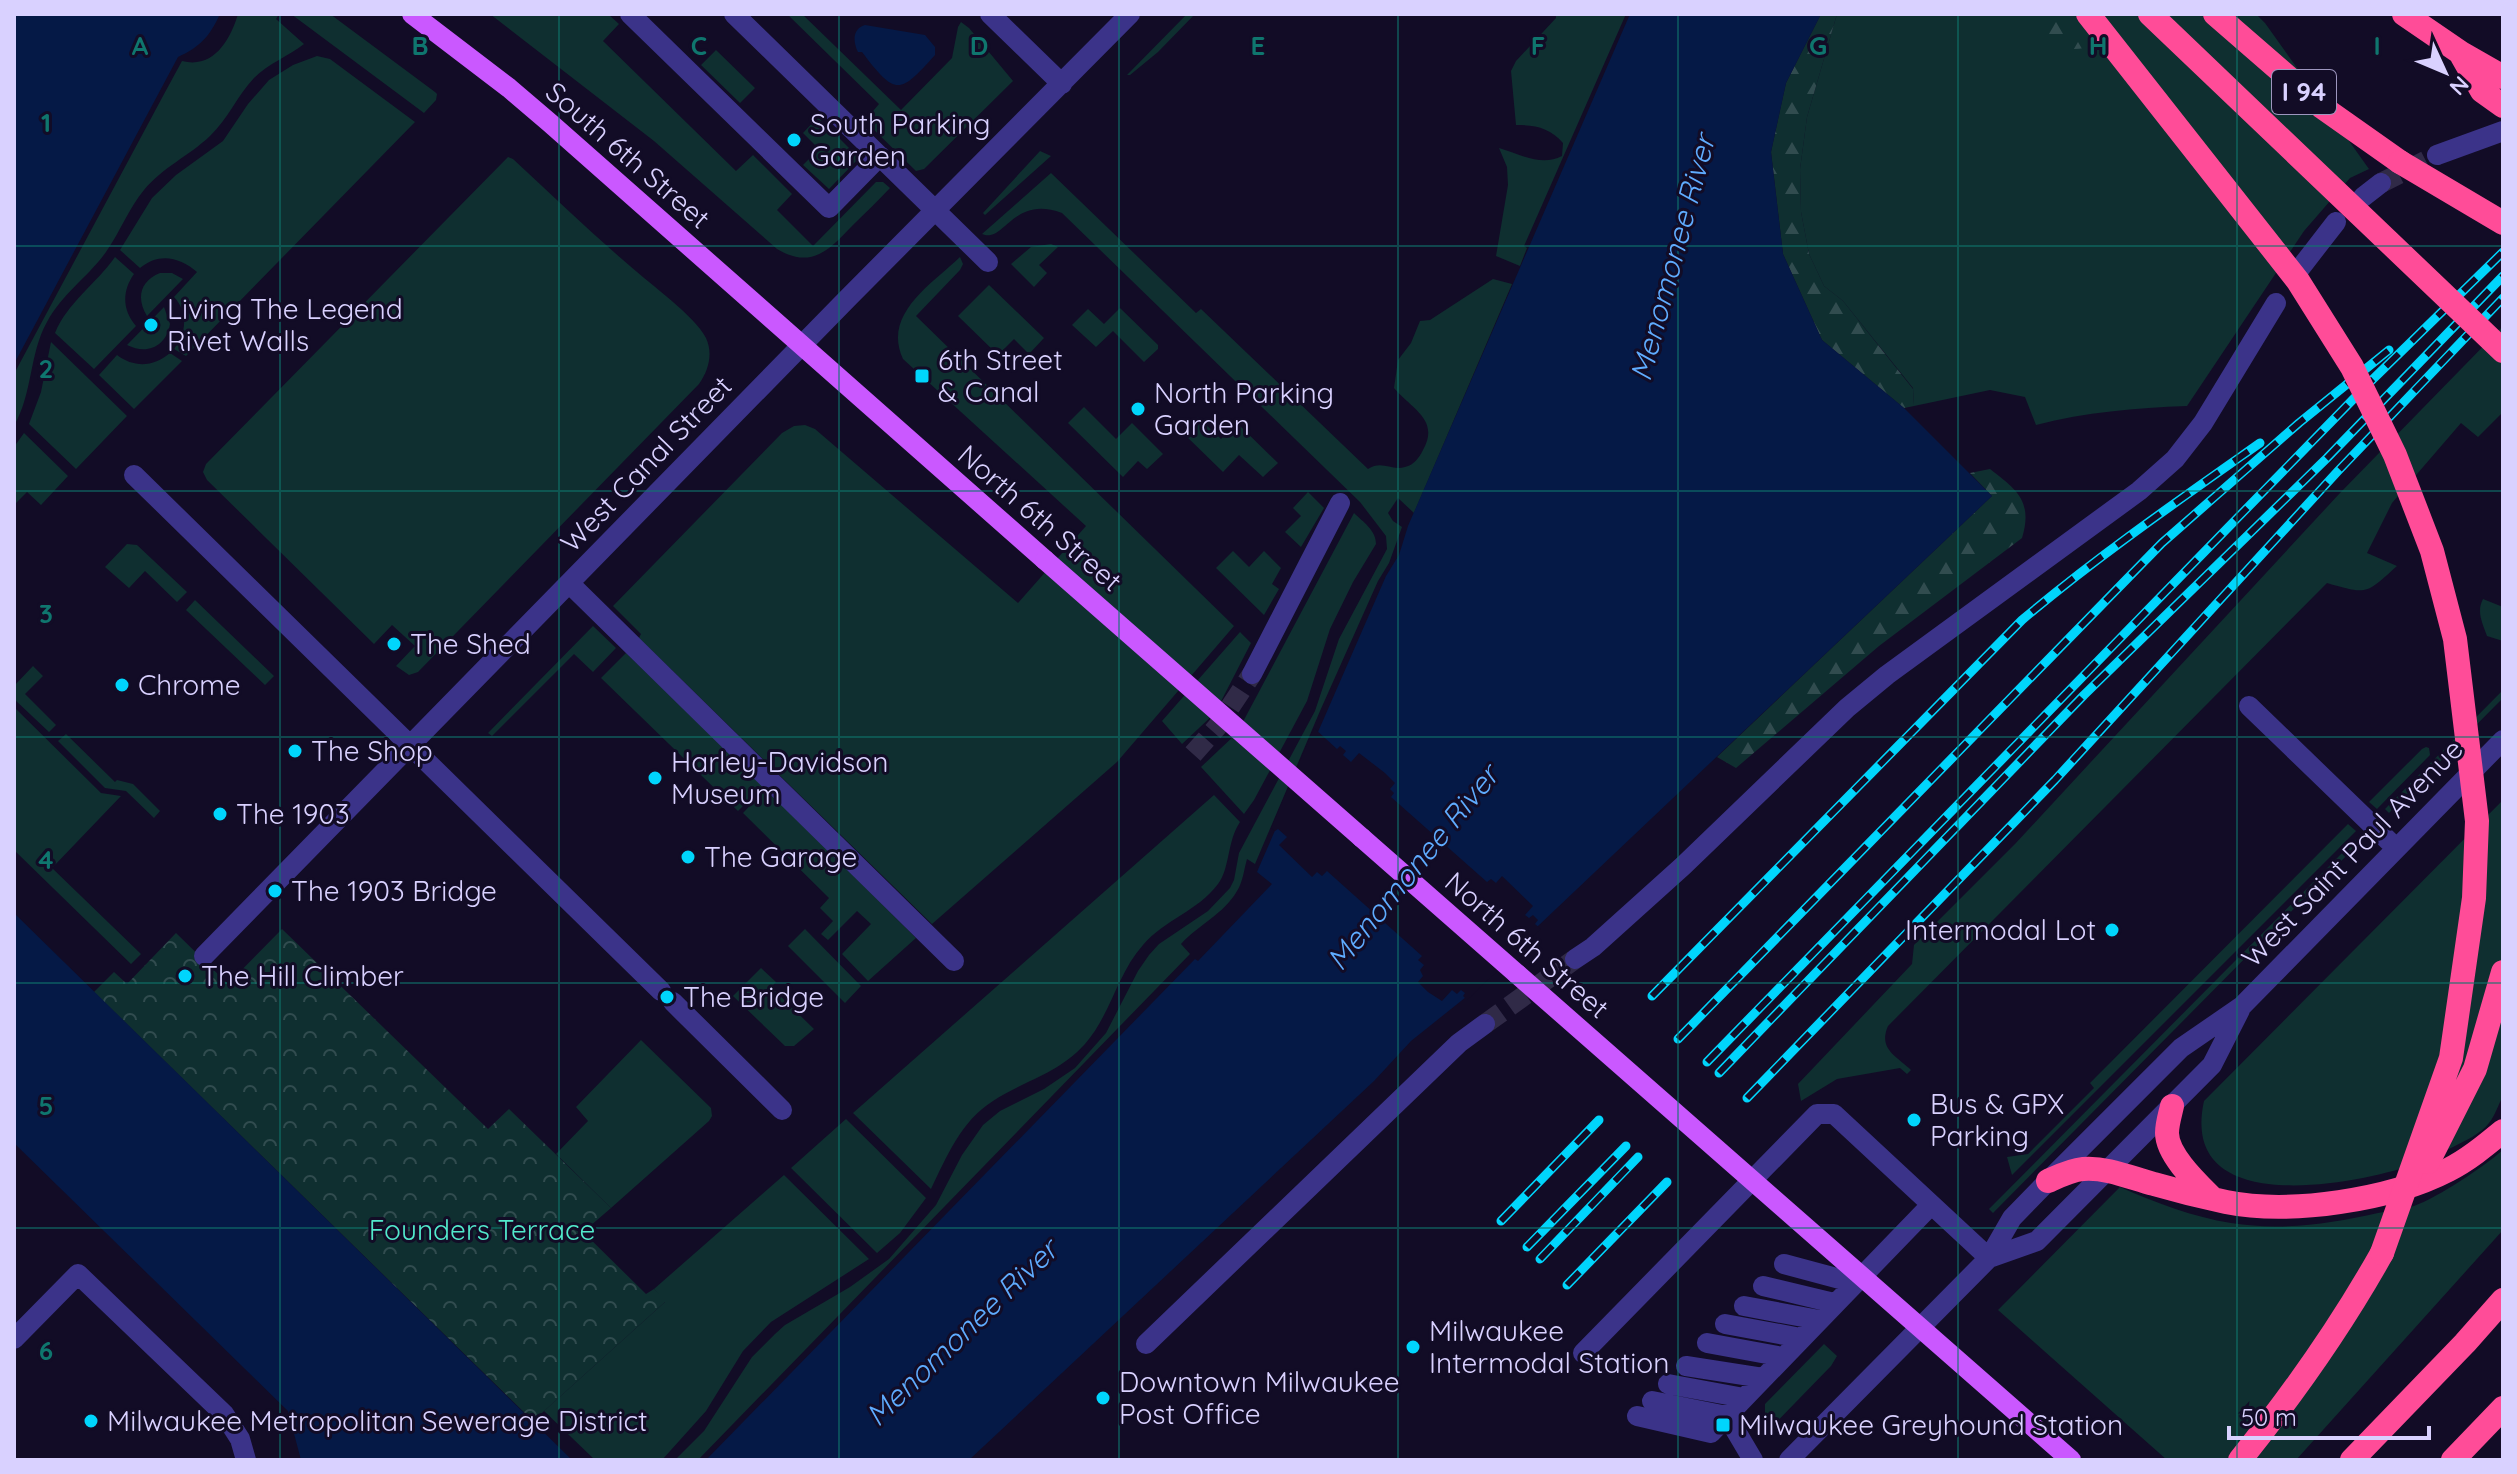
<svg xmlns="http://www.w3.org/2000/svg" width="2517" height="1474" font-family="Quicksand,sans-serif">
<defs>
<pattern id="forest-firs" width="22" height="20" patternUnits="userSpaceOnUse" patternTransform="scale(2)"><rect width="22" height="20" fill="#0f2f30"/><path d="M5 1l3.5 6h-7zM16 11l3.5 6h-7z" fill="#314c4f"/></pattern>
<pattern id="park-crowns" width="20" height="18" patternUnits="userSpaceOnUse" patternTransform="scale(2)"><rect width="20" height="18" fill="#0f2f30"/><path d="M2 6a3 3 0 1 1 6 0M12 15a3 3 0 1 1 6 0" fill="none" stroke="#314c4f"/></pattern>
</defs>
<rect width="100%" height="100%" fill="#120c26"/>
<path fill="#0f2f30" d="M238,14h41l-3,5 28,25c-15,12 -35,19 -50,34 -17,18 -26,41 -44,58 -21,20 -47,31 -66,54 -15,18 -24,42 -38,62 -18,25 -44,42 -59,70 -18,32 -14,71 -33,104v-52l149,-278 19,-35c31,8 48,-20 56,-47z
M291,14h39l105,78 2,2 -1,6 -12,13z
M490,14h118l11,10 -16,17 133,130 17,-16 39,39 -15,16 36,36 63,-64h7l7,6c-12,13 -25,25 -37,37 -23,24 -41,45 -76,24l-123,-108z
M787,14h15l99,96 51,-52 6,-31 3,-5 8,6 44,53 -89,88 -8,2 -48,-47v-7l11,-13z
M1187,14h8l-37,38 -28,23h-3z
M1556,14h70l-102,232 3,2 -7,18 -24,-10 12,-71 -1,-18 -8,-19c21,6 42,19 63,8l1,-13c-13,-15 -27,-18 -47,-18l-5,-54 5,-10 40,-43z
M1837,14h419l9,9 104,146 -19,9 -46,53 -117,175c-52,2 -101,6 -151,19l-11,-28 -35,-7 -76,16 -1,-18 -70,-87 -19,-15 -15,-32 -8,-42 -1,-43 7,-52z
M716,50l39,38 -15,15 -39,-38z
M317,56l13,3 85,63 -229,234 -12,-7c13,-16 14,-37 0,-52l23,-25c-17,-15 -38,-20 -57,-4l-20,-18 32,-52 24,-23 47,-34 25,-37 21,-24 24,-15z
M818,117l41,41 -30,31 -26,-24 16,-16 -16,-16z
M1040,151l11,5 -66,59 -2,-2z
M508,157l5,2c39,36 77,73 117,107 20,18 65,50 76,72 7,15 3,32 -7,46l-281,288 -9,3 -13,-9 19,-20 -23,-21 -18,19 -167,-164 -4,-8 3,-8z
M1051,173l145,140 5,-4 167,160c14,-9 23,2 37,-2 9,-2 14,-9 18,-17 17,-30 -11,-41 -29,-62l4,-28 13,-17 9,-22 10,-1 63,-41 19,5 -98,229 -16,-15 -10,15 5,8 9,6 -13,36 -11,18 -58,130 -65,153 -8,-5c-3,10 -4,23 -10,32 -13,23 -39,34 -56,53l9,10 -492,506h-23l29,-29 48,-74 23,-23 10,-9 65,-38 39,-28 47,-54 26,-50 21,-30 17,-14 44,-22 31,-21 31,-35 32,-62 11,-16 10,-11 49,-33 22,-23 4,-8 5,-27 76,-142 24,-72 48,-90 -1,-13 -26,-34 -298,-289c-49,-19 -58,31 -80,21z
M1051,244l7,3 -19,18 8,8 -13,14 -23,-23 20,-17z
M115,257l19,17c-12,17 -12,36 2,52l-42,43 -39,-36c12,-30 42,-50 60,-76z
M960,257l3,7 -3,6 -44,46 318,310 -117,136 -185,162 -293,-286 2,-4 -28,-28 169,-173 12,-7 11,-1 10,4 203,174 68,-77 -183,-167c-21,-45 29,-75 57,-102z
M160,273h12l11,6 -36,37c-11,-18 -7,-35 13,-43z
M989,285l55,53 -15,16 -15,-15 -16,16 -40,-39z
M164,307l6,17c-4,23 -23,31 -43,21z
M1120,308l38,37v4l-14,13 -31,-31 -17,16 -24,-22 16,-16 16,15z
M2503,326v86l-25,25 -17,-14 -69,80 -25,50 30,13c-31,28 -29,29 -70,17l-439,443c-10,23 8,30 23,44l-4,4 -7,-6 -63,11 -36,22 -3,-17 114,-120 2,-19 101,-101 325,-351z
M51,342l76,74 -51,53 -47,-45 12,-32z
M170,353l12,8 -48,48 -35,-34 18,-20c17,13 37,12 53,-2z
M1084,407l32,32 16,-16 31,31 -16,15 -9,-8 -15,16 -55,-54z
M1198,417l23,22 16,-16 41,40 -15,14 -24,-22 -16,17 -40,-39z
M24,433l44,43 -27,29 -14,-13 -13,13v-58z
M1308,492l16,16 -23,39 -16,-15 16,-16 -8,-8z
M1354,513c9,9 22,17 22,31l-23,38 -23,47 -23,72 -53,99 -10,14 -43,-47 36,-34z
M127,544l10,1 50,47 -10,10 -32,-31 -16,17 -24,-21z
M1233,551l16,16 15,-16 17,17 -9,16 7,5 -15,26 -48,-47z
M2483,599l20,8v34l-16,-5c-4,-12 -11,-24 -4,-37z
M195,600l79,76 -9,9 -79,-75z
M593,626l23,22 -23,24 -19,-18 -82,82 -4,-3z
M1240,632l11,11 -36,70 -33,31 -20,-23z
M626,653l137,133 -25,25 -137,-133z
M33,666l10,10 -18,18 31,31 -7,7 -35,-33v-13z
M2503,690v8l-114,115 -4,-4z
M14,707l87,86 20,3 -69,72 89,86 -10,10 -117,-114z
M66,734l49,48 2,-2 16,4 27,27 -6,7 -28,-27 -21,-3 -47,-47z
M2426,747l3,1 1,7 -53,54 -8,-7 53,-53z
M766,789l150,149 -48,43 -26,-27 29,-30 -14,-13 -29,29 -7,-6 12,-13 -13,-13 9,-10 -86,-85z
M1214,795l26,27c-13,19 -10,47 -22,62 -20,27 -54,36 -75,61 -26,29 -32,69 -58,99 -27,30 -60,36 -92,57 -32,20 -46,55 -62,88l-78,-76z
M2503,800v296c-5,9 -8,20 -14,27 -8,11 -25,18 -36,24 -11,5 -22,12 -34,16 -63,22 -241,57 -215,-62z
M2348,824l8,7 -344,344 -5,-18 21,-3 66,-66 -4,-5z
M2355,840l4,3 -366,370 -4,-4z
M805,929l56,57 -16,17 -57,-57z
M761,968l15,14 -5,5 43,42 -20,17h-9l-52,-50z
M641,1040l70,68 1,8 -3,5 -98,87 -55,-54 32,-33 -12,-14z
M846,1119l80,79 -26,35 -23,20 -86,-85z
M2503,1150v80l-207,230h-129l-169,-150 122,-123c36,16 73,30 111,36 50,8 99,1 147,-10 12,-2 25,-4 36,-7 25,-9 69,-39 89,-56z
M784,1175l85,84 -98,63 -28,29 -37,60 -44,49h-67l-51,-49 121,-109 -11,-13z
M1824,1344l13,12 -6,10 -66,68v-30z"/>
<path fill="url(#forest-firs)" d="M1821,14h16l-30,103 -7,52 1,43 8,42 15,32 19,15 70,88 1,17 -10,2 -82,-68 -39,-86 -12,-102 15,-69z
M2013,14h44l27,34c-33,6 -46,-19 -71,-34z
M1990,469c27,21 43,32 32,69l-143,108 -143,122 -19,-11 275,-261 -22,-23z"/>
<path fill="url(#park-crowns)" d="M282,929l206,200 21,-20 102,99 -28,24 63,62 8,-5 12,12 -133,120 -439,-429 20,-20 13,12 49,-51 52,51z"/>
<path fill="#051946" d="M14,14h206c-10,22 -20,33 -42,43l-164,307z
M1630,14h191l-35,69 -15,69 12,102 39,86 82,68 88,88 -490,464 -36,37 -55,44 -37,40 -405,379h-263l489,-501 3,2 74,-77 -15,-12 3,-7 126,-289 13,-21 9,-29z
M865,25l60,10 10,12v8c-35,39 -39,42 -73,-3h-4c-5,-10 -6,-23 7,-27z
M14,913l558,547h-271l-13,-49 -274,-268z"/>
<path fill="#120c26" d="M1314,728l23,21 3,-3 6,5 -3,4 8,7 8,-9 26,20 10,10 -5,6 4,4 -3,4 96,85 4,-3 5,4 6,-7 31,30 -8,9 4,3 4,-3 5,5 -3,4 6,5 -74,71 -4,-4 2,-3 -4,-3 -4,4 -5,-4 -10,11 -14,-9 -10,-10 5,-6 -3,-6 4,-5 -6,-5 4,-4 -95,-85 -5,5 -5,-4 -5,5 -33,-32 8,-8 -9,-8 -3,2 -4,-3z"/>
<g fill="none" stroke-linecap="round" stroke-linejoin="round">
<path stroke="#302a47" stroke-width="20" stroke-dasharray="20 10" stroke-linecap="butt" d="M2381,183l56,-28
M1193,754l24,-27 35,-53
M1485,1024l90,-65"/>
<path stroke="#3b3389" stroke-width="20" d="M630,14l199,194 51,-52
M734,14l254,248
M990,14l72,70
M2437,155l66,-24
M2363,197l18,-14
M2298,271l38,-49
M134,475l527,516
M569,583l385,378
M1252,674l88,-171
M2249,706l147,142
M204,956l643,-657 283,-285
M1575,959l18,-12 90,-81 164,-158 40,-33 252,-184 36,-32 28,-36 73,-120
M673,1002l109,108
M1989,1258l48,-17 175,-176 28,-55
M1784,1264l71,19
M1763,1286l71,17
M1744,1306l75,14
M1725,1324l76,14
M14,1339l64,-65 146,140 16,25 6,21
M1707,1343l76,14
M1146,1344l313,-301 26,-19
M1583,1353l234,-239h17l155,144
M1686,1366l77,12
M1668,1384l76,14
M1652,1401l75,15
M1637,1416l74,17 16,-17
M1753,1460l-26,-44 204,-211
M1789,1460l200,-202 23,-40 36,-37 133,-133 61,-42 261,-266"/>
<path stroke="#ca58ff" stroke-width="20" d="M412,14l97,74 41,35 495,437
M1362,838l155,136"/>
<path stroke="#ff4c98" stroke-width="24" d="M2215,14l107,93 78,55
M2404,14l57,39 42,24
M2462,56l20,35 21,15
M2172,1106c-2,9 -5,18 -5,27 0,22 30,50 45,65
M2048,1181c11,-5 23,-11 35,-12 24,-2 48,9 71,15 24,7 48,13 72,18 64,13 164,-2 222,-32 20,-10 38,-25 55,-39
M2240,1460c54,-67 100,-132 142,-207
M2352,1460l113,-117 38,-43
M2453,1460l50,-52"/>
<defs>
<path id="rail" d="M1652,996l370,-376c76,-64 157,-120 238,-177
M1678,1039l484,-496 137,-120 90,-73
M1707,1062l662,-679 134,-131
M1719,1073l365,-378 243,-237 176,-182
M1747,1098l308,-318 283,-309 165,-173
M1501,1221l98,-101
M1527,1247l99,-101
M1540,1259l98,-102
M1567,1285l100,-103"/>
</defs>
<use href="#rail" stroke="#00d5fc" stroke-width="9"/>
<use href="#rail" stroke="#120c26" stroke-width="6" stroke-dasharray="18" stroke-linecap="butt"/>
<path stroke="#ca58ff" stroke-width="20" d="M1045,560l317,278
M1517,974l554,486"/>
<path stroke="#ff4c98" stroke-width="24" d="M2088,14l210,267 54,86 43,88 37,96 23,88 22,182 -3,77 -23,160 -69,195
M2150,14l353,337
M2400,162l103,61
M2428,1162l47,-93 28,-97"/>
</g>
<path fill="none" stroke="#0f766e" stroke-width="2" stroke-opacity="0.55" d="M280,14v1446M559,14v1446M839,14v1446M1119,14v1446M1398,14v1446M1678,14v1446M1958,14v1446M2237,14v1446M14,246h2489M14,491h2489M14,737h2489M14,983h2489M14,1228h2489"/>
<g fill="#00d5fc" stroke="#120c26" stroke-width="3">
<circle cx="794" cy="140" r="8"/>
<circle cx="151" cy="325" r="8"/>
<rect x="914" y="368" width="16" height="16" rx="4"/>
<circle cx="1138" cy="409" r="8"/>
<circle cx="394" cy="644" r="8"/>
<circle cx="122" cy="685" r="8"/>
<circle cx="295" cy="751" r="8"/>
<circle cx="655" cy="778" r="8"/>
<circle cx="220" cy="814" r="8"/>
<circle cx="688" cy="857" r="8"/>
<circle cx="275" cy="891" r="8"/>
<circle cx="2112" cy="930" r="8"/>
<circle cx="185" cy="976" r="8"/>
<circle cx="667" cy="997" r="8"/>
<circle cx="1914" cy="1120" r="8"/>
<circle cx="1413" cy="1347" r="8"/>
<circle cx="1103" cy="1398" r="8"/>
<circle cx="91" cy="1421" r="8"/>
<rect x="1715" y="1417" width="16" height="16" rx="4"/>
</g>
<g text-anchor="middle" stroke-width="6" stroke-linejoin="round" paint-order="stroke">
<rect fill="#120c26" stroke="#9d96be" stroke-width="2" x="2272" y="70" width="64" height="44" rx="6"/>
<g font-size="26" font-weight="bold" fill="#d9d1ff">
<text x="2304" y="101">I 94</text>
</g>
<g font-size="28" fill="#d9d1ff" stroke="#120c26" text-anchor="start">
<text x="810" y="134">South Parking<tspan x="810" dy="32">Garden</tspan></text>
<text x="167" y="319">Living The Legend<tspan x="167" dy="32">Rivet Walls</tspan></text>
<text x="938" y="370">6th Street<tspan x="938" dy="32">&amp; Canal</tspan></text>
<text x="1154" y="403">North Parking<tspan x="1154" dy="32">Garden</tspan></text>
<text x="410" y="654">The Shed</text>
<text x="138" y="695">Chrome</text>
<text x="311" y="761">The Shop</text>
<text x="671" y="772">Harley-Davidson<tspan x="671" dy="32">Museum</tspan></text>
<text x="236" y="824">The 1903</text>
<text x="704" y="867">The Garage</text>
<text x="291" y="901">The 1903 Bridge</text>
<text x="2096" y="940" text-anchor="end">Intermodal Lot</text>
<text x="201" y="986">The Hill Climber</text>
<text x="683" y="1007">The Bridge</text>
<text x="1930" y="1114">Bus &amp; GPX<tspan x="1930" dy="32">Parking</tspan></text>
<text x="1429" y="1341">Milwaukee<tspan x="1429" dy="32">Intermodal Station</tspan></text>
<text x="1119" y="1392">Downtown Milwaukee<tspan x="1119" dy="32">Post Office</tspan></text>
<text x="107" y="1431">Milwaukee Metropolitan Sewerage District</text>
<text x="1739" y="1435">Milwaukee Greyhound Station</text>
</g>
<g font-size="28" fill="#d9d1ff" stroke="#120c26">
<text transform="translate(628 155) rotate(41)" y="10">South 6th Street</text>
<text transform="translate(646 464) rotate(-46)" y="10">West Canal Street</text>
<text transform="translate(1040 518) rotate(41)" y="10">North 6th Street</text>
<text transform="translate(2352 853) rotate(-46)" y="10">West Saint Paul Avenue</text>
<text transform="translate(1527 945) rotate(41)" y="10">North 6th Street</text>
</g>
<g font-size="28" fill="#52eacc" stroke="#120c26">
<text x="482" y="1240">Founders Terrace</text>
</g>
<g font-size="30" font-style="italic" fill="#5facff" stroke="#120c26">
<text transform="translate(1673 258) rotate(-75)" y="10">Menomonee River</text>
<text transform="translate(1413 868) rotate(-51)" y="10">Menomonee River</text>
<text transform="translate(962 1333) rotate(-44)" y="10">Menomonee River</text>
</g>
</g>
<g font-size="26" text-anchor="middle" font-weight="bold" fill="#0f766e" stroke="#120c26" stroke-width="6" stroke-linejoin="round" paint-order="stroke">
<text x="140" y="55">A</text>
<text x="420" y="55">B</text>
<text x="699" y="55">C</text>
<text x="979" y="55">D</text>
<text x="1258" y="55">E</text>
<text x="1538" y="55">F</text>
<text x="1818" y="55">G</text>
<text x="2098" y="55">H</text>
<text x="2377" y="55">I</text>
<text x="46" y="132">1</text>
<text x="46" y="378">2</text>
<text x="46" y="623">3</text>
<text x="46" y="869">4</text>
<text x="46" y="1115">5</text>
<text x="46" y="1360">6</text>
</g>
<rect width="2517" height="1474" fill="none" stroke="#d9d1ff" stroke-width="32"/>
<g transform="translate(2445 72) rotate(134)" stroke="#120c26" stroke-width="6" paint-order="stroke">
<path d="M0-6L14 30L0 20L-14 30Z" fill="#d9d1ff"/>
<text y="-12" font-size="22" font-weight="bold" text-anchor="middle" fill="#d9d1ff">N</text>
</g>
<path d="M2229 1426v12h200v-12" fill="none" stroke="#d9d1ff" stroke-width="4"/>
<text x="2241" y="1426" font-size="24" fill="#d9d1ff" stroke="#120c26" stroke-width="6" paint-order="stroke">50 m</text>
</svg>
